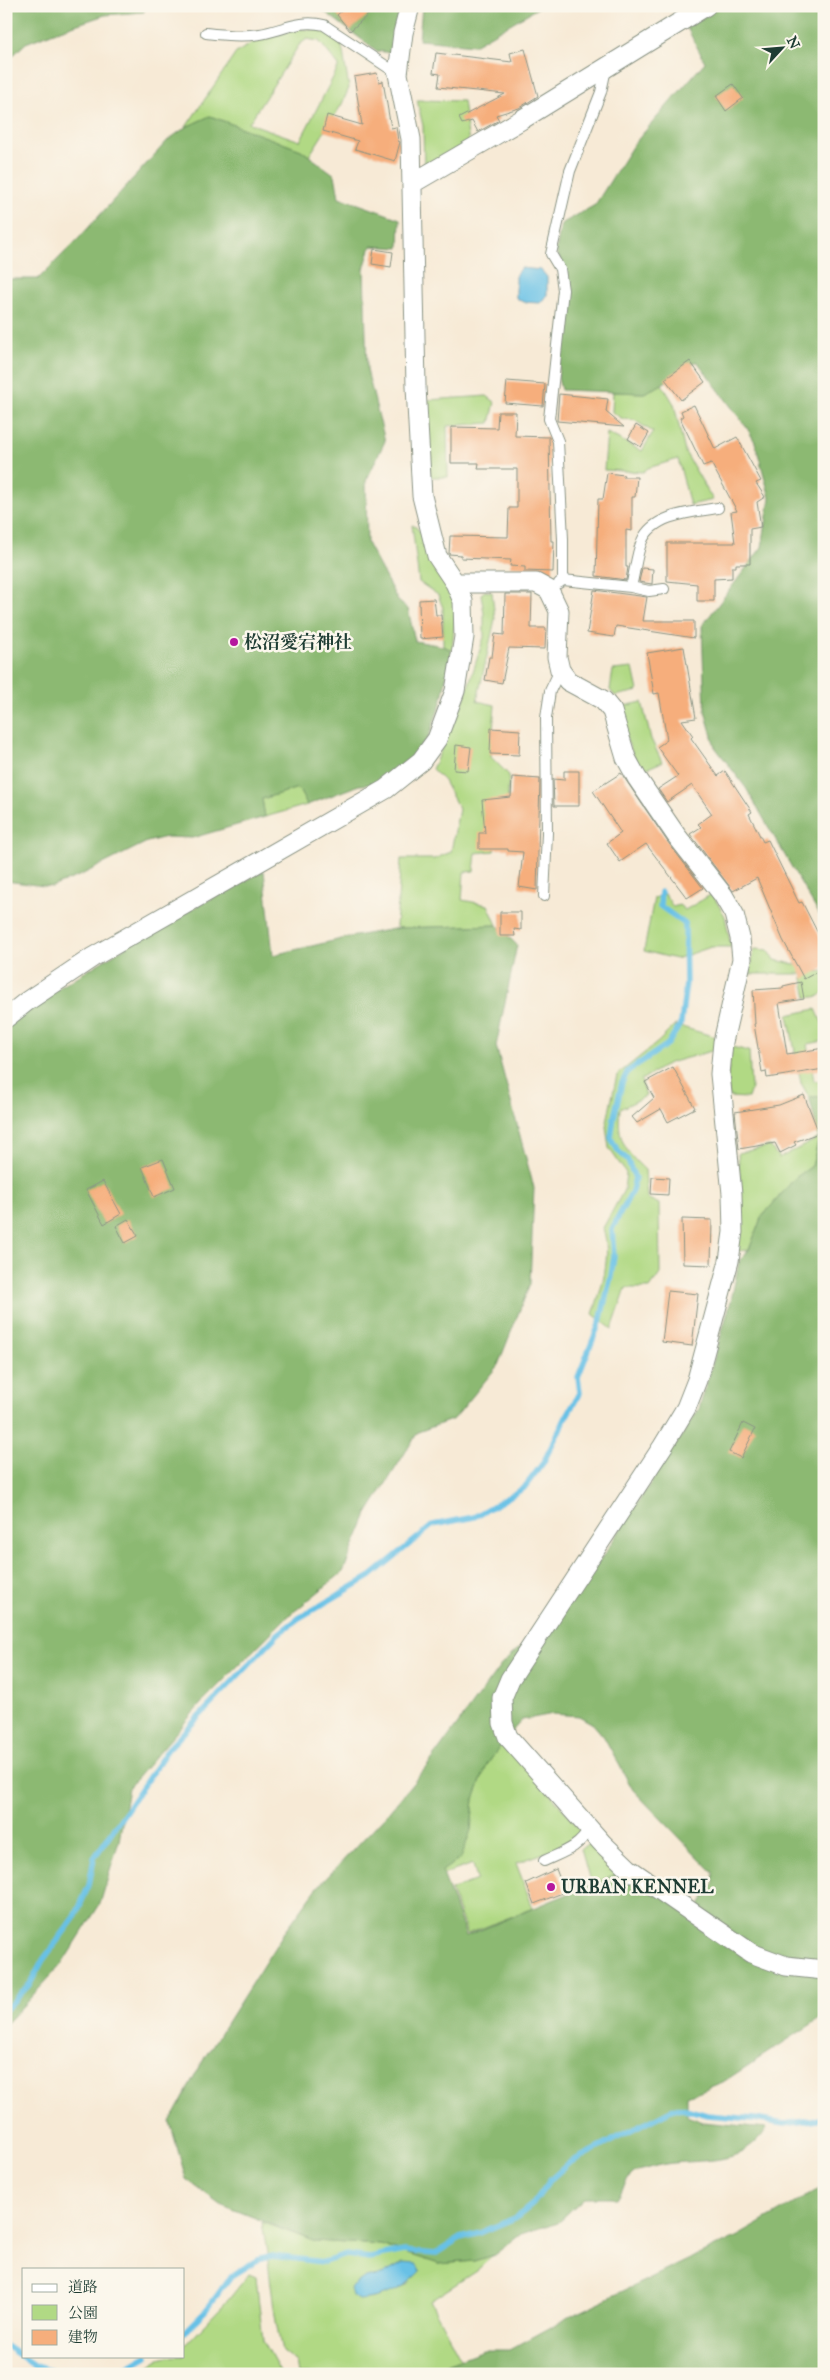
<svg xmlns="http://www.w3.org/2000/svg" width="830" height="2380" font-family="'IM FELL Great Primer','Noto Serif JP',serif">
<rect width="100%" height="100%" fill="#fbf7ec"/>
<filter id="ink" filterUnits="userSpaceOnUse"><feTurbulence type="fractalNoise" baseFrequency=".02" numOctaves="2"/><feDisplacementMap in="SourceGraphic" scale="10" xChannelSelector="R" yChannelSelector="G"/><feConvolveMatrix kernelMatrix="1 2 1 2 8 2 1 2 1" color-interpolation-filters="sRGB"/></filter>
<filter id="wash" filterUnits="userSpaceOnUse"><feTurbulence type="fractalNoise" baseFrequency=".0096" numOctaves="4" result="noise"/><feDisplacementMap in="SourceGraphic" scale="20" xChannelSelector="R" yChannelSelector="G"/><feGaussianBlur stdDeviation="1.12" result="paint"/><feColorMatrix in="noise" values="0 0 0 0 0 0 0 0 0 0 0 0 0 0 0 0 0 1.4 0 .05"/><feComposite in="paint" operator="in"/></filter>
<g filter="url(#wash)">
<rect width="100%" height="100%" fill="#f7ead6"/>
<path fill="#b1d984" stroke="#688b5c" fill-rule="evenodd" d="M299,29l24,1 19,16 7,42 -7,16 -33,52 -8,-6 -91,-34 -24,11 50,-74 19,-12zM307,39l12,2 20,25 -39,75 -51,-18 50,-78z
M417,100l46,1 6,42 -45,24 -1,-41z
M662,384l12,20 11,48 28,48 -23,5 -12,-46 -30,9 -5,4 -39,-2 3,-37 35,18 11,-19 -19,-12 -11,-1 -11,-7 1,-20 31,1z
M487,396l8,6 -5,21 -43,3 1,51h-18l-2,-77z
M412,525l4,2 5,6 10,23 19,31 6,21 -4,42 -9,-4v-38l-5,-13 -19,-13z
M485,591l7,1 3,27 -18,82 18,4 -4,52 18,18 -3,52 -12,24 -18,2 -2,18 -10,1 -2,28 26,5 9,20 -98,3 -3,-2 5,-67h33l17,-7 8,-43 -15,-28 -12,-12 31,-66 21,-66v-23l-3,-20z
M633,668l5,23 -23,5 -5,-6 3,-20z
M642,702l9,37 11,23 -21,9 -14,-30 -7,-34z
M298,788l9,17 -42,12 -3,-18z
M665,894l8,13 6,-2 6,5 27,-16 13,22 6,31h-20l-35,12 -32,-8 10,-53z
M754,949l14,1 7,10 24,5 11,-4 7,11 7,-1v21l-4,4 -13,2 -5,-24h-52z
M816,1009l8,18v14l-16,3 6,37 10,-1v16l-15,1 -8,-14 -13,-68z
M675,1025l41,12 -1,13 -46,13 -28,17 5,16 -26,13c-3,30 4,41 25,61l2,28 12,6 1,70 -10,14h-24l-14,41 -19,-15c9,-27 19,-58 10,-86l21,-38 2,-17 -17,-25 -3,-22 11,-51 41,-33z
M732,1047l17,4 2,38 -3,9 -19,-1 -1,-22z
M819,1138l-7,28 -17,12 -34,40 -12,32 -12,1 4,-61 -3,-37 32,-7 9,12z
M505,1739l74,89c0,9 -3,13 -12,17l-51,18 17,45 -66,26 -16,-44 26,-10 -4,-16 -31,11v-4l29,-41 3,-31 13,-34z
M590,1842l31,30 -30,13 -10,-36z
M262,2222l51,19 68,4 58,19 36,-3 19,-6 -18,16 -46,30 31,58 -28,15h-135l-2,-12 -14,-11c-10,-42 -12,-86 -20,-129zM403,2263l6,21 -38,15 -6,-21 17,-3z
M249,2274l7,3 7,64 18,33h-138c10,-16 23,-18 41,-18v-10l45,-47z"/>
<path fill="#8cb972" stroke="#567b53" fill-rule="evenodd" d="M6,6h138v6l-39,3 -51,17 -28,11 -20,19z
M317,6h84l-9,47 -15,-2z
M422,6h119l-67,39 -55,-5z
M717,6h107v917l-78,-135 -31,-41 -10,-36 -3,-85 60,-79 8,-49 -15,-56 -8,-14 -50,-67 -38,25 -15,7 -83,-3 -3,-12 9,-86 -1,-20 -10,-21 5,-27 34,-19 38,-60 72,-83 -19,-36z
M210,116l91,34 34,25 4,22 61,22 -1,29 -28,-2 -7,23 3,101 18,71 -19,40 1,62 31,58 10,8 7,32 28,5 9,4 -11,53 -13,35 -18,20 -34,26 -17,1 -52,20 -9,-17 -36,11 3,18 -73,21 -26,-1 -19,5 -66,33 -29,12 -46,-6v-602h32l41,-41 89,-98 18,-13z
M264,871l9,84 77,-18 49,-9 98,-3 20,20 -21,101 38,142 -4,96 -32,81 -44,54 -36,13 -51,82 -24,58 -58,47 -80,80 -77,89 -9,53 -19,63 -38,60 -56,60v-998l22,-19 130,-80z
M824,1096v920l-101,66 -36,14v20l15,6 65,6c-28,46 -76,26 -118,40 -4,2 -11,2 -15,5 -7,5 -12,18 -17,25h-33l-26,24 -37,12 -27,21 -19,6 -36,3 -58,-19 -68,-4 -93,-37 -34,-25 -16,-57 35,-65 78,-123 34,-46 72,-76 39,-47 73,-100 79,-74 119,-182 32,-108 8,-39 10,-12 12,-32 34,-40 17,-12 7,-28 -10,-41zM553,1714l26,2 14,8 11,13 29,53 80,82 1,11 -16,24 -77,-35 -155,64 -24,-65 19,-13 10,-28 3,-31 13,-34 18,-26 17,-19z
M824,2186v188h-391l16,-11 35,-13h25l66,-36 163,-78z"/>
<path fill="#68c1e6" stroke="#447f8d" d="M521,268l20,2 6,7v18l-7,8 -17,-1 -7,-4v-24z
M403,2263l13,1 5,7c-16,18 -38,27 -62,29l-6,-4 -2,-8 14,-10 17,-3z"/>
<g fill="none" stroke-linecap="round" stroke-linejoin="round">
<path stroke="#68c1e6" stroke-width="5.5" d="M6,2009l24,-25 13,-24 32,-43 14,-32 5,-27 74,-109 110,-115 21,-16 72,-42 62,-51 41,-8 50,-29 19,-25 23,-46 14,-24 -2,-16 22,-55 11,-46 3,-20 -2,-27 20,-38 3,-13 -8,-19 -9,-8 -7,-13 3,-21 8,-34 6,-12 40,-27 13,-21 5,-40 -1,-59 -25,-18 1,-14
M184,2332l23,-23 24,-33 26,-16 15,-4 52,6 22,-7 24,3 34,-7 31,3 25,-16 20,-5 37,-16 16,-13 18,-25 18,-16 102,-53 11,-2 25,7 47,4 31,5 39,-6
M6,2346l29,20 27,8
M116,2374l31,-18"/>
</g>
<g id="blocks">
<path fill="#f6ae7c" d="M347,6h31l-28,25 -13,-16z
M525,49l13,47 -19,12 -23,7 3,5 -21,12 -6,-11 -10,3 -3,-6 46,-24 -67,-7 2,-13 -7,-1 3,-20 76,9 -2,-9z
M377,73l2,9 4,-1 8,47 5,-1 2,14 2,1 -5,19 -40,-12 3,-8 -35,-10 4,-16 35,10 -8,-48z
M733,84l10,14 -17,13 -10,-15z
M374,249l19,3 -2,15 -19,-3z
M690,361l15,21 -24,18 -16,-21z
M507,381l38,3 -2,22 -38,-3z
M559,394l49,5 -2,13 18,15 -67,-6z
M694,405l21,44 22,-12 24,44 -5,2 9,14 -8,5 4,25 -11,2v35h-14v3h-4v11l-18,1v22h-17v-17l-30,-3v-38h68l-4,-31 6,-1 -26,-48 -8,3 -23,-48 3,-2 -2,-5z
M498,412h18l-1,24 34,1 2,104h3l-1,31 -28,-1v-4l-15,-1 1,-6 -50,-2v-3l-12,-1 1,-18 58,1 1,-29h8v-39h-39l1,-6h-28v-36l46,1z
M636,425l13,8 -8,14 -13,-8z
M607,473l17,2 -1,2h14l-2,20h-3v34l-6,-1v37h2l-2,13 -30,-4 2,-77h5z
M642,568l11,1 -1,15 -13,-2z
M594,590l53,7 -4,24h51v17l-78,-12 -2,11 -27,-4z
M505,594h27l-1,34h15l-1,21 -36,-1 -7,35 -17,-3 4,-23h3l3,-23 9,1z
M434,599l2,16h5l2,22 -23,2 -1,-39z
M684,647l12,71 -14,2 11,16 -2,2 27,38 7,-5 27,41 -3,2 14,28 5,-2 31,63 3,-1 22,43v23l-20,11 -21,-39 -26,-62 -24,13 -43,-57 11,-7 -3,-3 14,-10 -20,-29 -25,17 -9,-13 20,-13 -21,-29 10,-7 -8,-47 -5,1 -7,-41z
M491,728l29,2 -1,25 -29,-1z
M456,745l15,2 -3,24 -14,-1z
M564,771h15v35h-25l-1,-27 11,1z
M621,773l46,68 36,47 -16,10 -41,-54 -26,18 -13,-19 14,-10 -28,-42z
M512,777l28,2 -3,111 -18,-3 4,-35 -15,-1v-2h-29v-16h6l-3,-33 29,-3z
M500,912h21v18l-7,-1 1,7h-15z
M801,982l3,17 -25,4 8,51 37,-6v21l-57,9 -1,-7 -4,1 -8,-48h1l-2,-34 30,-2v-2z
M673,1067l22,41 -27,14 -7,-13 -24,14 -5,-6 22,-19 -9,-16z
M804,1095l15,38 -25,9 2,3 -16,8 -5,-10 -36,6 -4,-37 44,-7z
M163,1159l12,29 -21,9 -12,-30z
M652,1177l17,1 -1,17 -17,-1z
M103,1181l18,33 -17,10 -18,-34z
M128,1219l10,17 -13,7 -9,-17z
M682,1219l30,1 -1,45 -28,-1z
M668,1291l30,3 -6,52 -30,-4z
M743,1423l12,6 -14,29 -12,-6z
M556,1869l9,23 -31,12 -8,-21z"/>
</g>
</g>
<g filter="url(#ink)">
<use href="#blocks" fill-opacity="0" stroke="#8b9485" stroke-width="1"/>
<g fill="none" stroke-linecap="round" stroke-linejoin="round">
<defs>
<path id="service" d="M206,33c18,2 36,4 54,1 23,-4 40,-15 64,-9l74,49
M563,580v-41l-5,-98 -9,-22 14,-129 -3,-21 -9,-15 19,-83 31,-79 5,-23
M559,583l4,-3 68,7 18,4 15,-2
M631,587c4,-15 5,-32 11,-46 11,-27 51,-29 76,-33
M544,896l3,-63 -1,-115 4,-27 10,-21
M544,1861c19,-9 35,-13 45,-32"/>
<path id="minor" d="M413,183l108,-63 185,-114
M455,583h81l13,7 10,21 -2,46 3,13 8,11 35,19 9,11 14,47 11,20 39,57 47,60 11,19 6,24 2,21 -19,83 -3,32 12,120 1,38 -4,29 -32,119 -11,28 -23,38 -153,233 -8,19 1,25 5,14 94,106 27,26 122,84 35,13 38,4
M6,1018l20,-16 67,-45 293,-168 35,-28 16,-22 18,-48 9,-54 -1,-36 -8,-18 -18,-27 -15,-60 -6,-109 -5,-248 -13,-65 5,-41 7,-27"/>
</defs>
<use href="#service" stroke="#8b9485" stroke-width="12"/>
<use href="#minor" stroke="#8b9485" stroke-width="21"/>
<use href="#service" stroke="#fff" stroke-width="10"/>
<use href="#minor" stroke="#fff" stroke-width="19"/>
</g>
</g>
<g fill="#b5179e" stroke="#fbf7ec" stroke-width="2">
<circle cx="234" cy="642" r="5"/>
<circle cx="551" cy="1887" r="5"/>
</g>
<g text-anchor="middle" stroke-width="5" stroke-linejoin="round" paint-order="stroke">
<g font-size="18" font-weight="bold" fill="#1f3d34" stroke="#fbf7ec" text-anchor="start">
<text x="244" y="648">松沼愛宕神社</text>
<text x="561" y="1893">URBAN KENNEL</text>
</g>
</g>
<rect width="830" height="2380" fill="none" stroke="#fbf7ec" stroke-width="25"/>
<rect x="22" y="2268" width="162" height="90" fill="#fbf7ec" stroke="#a3ada2"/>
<rect x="32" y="2284" width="25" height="8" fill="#ffffff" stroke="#a3ada2"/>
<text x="68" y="2292" font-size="15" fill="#1f3d34">道路</text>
<rect x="32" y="2305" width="25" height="15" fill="#b1d984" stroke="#a3ada2"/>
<text x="68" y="2318" font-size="15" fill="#1f3d34">公園</text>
<rect x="32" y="2330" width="25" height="15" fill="#f6ae7c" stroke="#a3ada2"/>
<text x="68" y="2342" font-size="15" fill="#1f3d34">建物</text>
<g transform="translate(782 48) rotate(64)" stroke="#fbf7ec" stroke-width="4" paint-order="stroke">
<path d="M0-4L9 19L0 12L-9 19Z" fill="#1f3d34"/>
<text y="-8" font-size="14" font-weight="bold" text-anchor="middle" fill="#1f3d34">N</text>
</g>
</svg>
